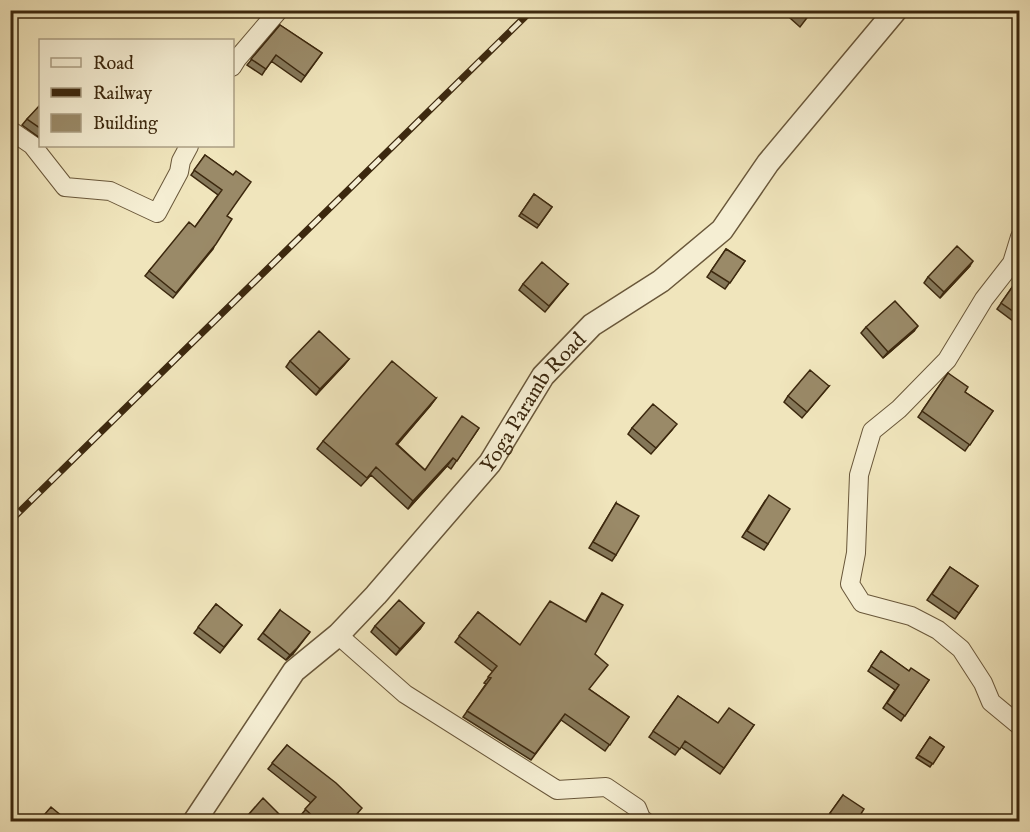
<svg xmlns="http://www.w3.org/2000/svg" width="1030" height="832" font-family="'IM FELL English',serif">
<rect width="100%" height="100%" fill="#f0e5bc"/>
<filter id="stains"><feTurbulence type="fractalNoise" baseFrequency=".00333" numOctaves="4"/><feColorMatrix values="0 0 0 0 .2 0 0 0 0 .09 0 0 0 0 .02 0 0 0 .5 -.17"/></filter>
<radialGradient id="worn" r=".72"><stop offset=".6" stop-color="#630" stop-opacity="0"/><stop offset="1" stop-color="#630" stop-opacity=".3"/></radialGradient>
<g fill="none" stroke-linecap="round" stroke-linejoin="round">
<defs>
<path id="minor" d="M232,67l5,-8 42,-49
M10,130l22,15 33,42 45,4 47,22 22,-41 2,-11 8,-15
M1020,237l-8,26 -28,36 -37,61 -48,49 -27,22 -13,44 -3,78 -6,31 12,19 49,13 27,14 23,19 22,34 8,19 29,24
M338,635l67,59 152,96 49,-3 31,21 4,10 5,4"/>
<g id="tertiary">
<path id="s1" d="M194,822l100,-151 44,-36 38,-40 114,-132 53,-87 49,-51 69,-44 61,-51 46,-67 128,-153"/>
</g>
</defs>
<use href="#minor" stroke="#69573a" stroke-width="20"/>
<use href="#tertiary" stroke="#69573a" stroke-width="25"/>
<use href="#minor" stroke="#f5eed3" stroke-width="18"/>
<use href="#tertiary" stroke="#f5eed3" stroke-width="22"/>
<defs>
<path id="rail" d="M10,521l522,-511"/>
</defs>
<use href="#rail" stroke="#3c280e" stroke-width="7"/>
<use href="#rail" stroke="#f5eed3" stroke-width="4.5" stroke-dasharray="14" stroke-linecap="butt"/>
</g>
<path fill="#847759" stroke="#3c280e" stroke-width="1.5" d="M781,10h32l-13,17z
M280,25l42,28 -21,29 -30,-21 -9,14 -15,-10z
M40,107v31l-18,-13 5,-6z
M205,155l28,20 -6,41 -14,33 -40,49 -28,-22 4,-5 46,-44 23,-32 -27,-20z
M534,194l18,13 -15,21 -18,-12z
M726,249l19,12 -20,28 -18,-12z
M969,267l-29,31 -16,-15 4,-6z
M1020,276v45l-3,3 -20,-15z
M523,284h45l-23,28 -26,-22z
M866,327l48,4 -31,27 -22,-25z
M349,359l-5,6 -28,30 -30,-28 4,-6z
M948,373l17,19 28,19 -28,40 -47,-34z
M829,386l-27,32 -18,-16 4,-6z
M436,398l-6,8 -33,38 28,26 54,-42 -28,41 -4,-3 -39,43 -37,-34 -10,11 -44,-37 6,-8z
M632,428l40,2 -21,24 -23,-20z
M765,501l3,43 -4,6 -22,-13z
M616,503v52l-4,6 -23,-13z
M950,567l28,19 -23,33 -28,-19z
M602,593l-7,61 -6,35 40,28 -24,34 -44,-31 -30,40 -68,-43 23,-33 -2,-1 9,-11 -38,-30 23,-30 42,33 65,-23z
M216,604l26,21 -22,28 -26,-20z
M280,610l13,44 -7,6 -28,-21z
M424,623l-4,6 -24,26 -25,-23 4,-6z
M881,651l28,20 20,9 -28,41 -18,-13 12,-18 -27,-19z
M678,696l40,27 36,2 -34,49 -39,-27 -6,8 -26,-18z
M930,737l14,10 -14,20 -14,-9z
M287,745l71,68 -7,9h-43l-7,-7 10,-12 -43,-34z
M843,795l13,27h-20l-8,-6z"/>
<path fill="#6c6149" stroke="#3c280e" stroke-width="1.5" d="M973,261l-4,6 -29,31 4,-6z
M918,326l-4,5 -31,27 5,-6z
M349,359l-5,6 -28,30 4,-6z
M436,398l-6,8 -39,46 5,-8z
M453,458l-6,8 -39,43 5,-8z
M424,623l-4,6 -24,26 4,-6z
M310,632l-17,22 -7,6 4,-5z"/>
<path fill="#9a8a68" stroke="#3c280e" stroke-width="1.5" d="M797,10h15l-6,8z
M280,25l42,28 -17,23 -29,-21 -10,14 -15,-10z
M39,106l1,1v21l-13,-9z
M205,155l28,20 3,-4 15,11 -24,34 5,3 -16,25 -40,49 -27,-22 40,-49 6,5 27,-37 -28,-20z
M534,194l18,13 -13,18 -18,-12z
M957,246l16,15 -29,31 -16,-15z
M726,249l19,12 -15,22 -19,-12z
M542,262l26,22 -19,22 -26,-22z
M1020,276v40l-19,-13z
M895,301l23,25 -30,26 -22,-25z
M319,331l30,28 -29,30 -30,-28z
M392,361l44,37 -40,46 29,26 37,-54 17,12 -22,33 -4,-3 -40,43 -37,-34 -9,11 -44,-37z
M810,370l19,16 -22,26 -19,-16z
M948,373l20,14 -3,5 28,19 -23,34 -48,-34z
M653,404l24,20 -21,24 -24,-20z
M769,495l21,14 -22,35 -21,-13z
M616,503l23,13 -23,39 -23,-13z
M950,567l28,19 -19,27 -27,-19z
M602,593l21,12 -28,49 13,11 -19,24 40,28 -19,28 -45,-31 -30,40 -68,-43 24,-33 -3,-1 9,-11 -38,-30 19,-24 42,33 30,-44 36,21z
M399,600l25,23 -24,26 -25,-23z
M216,604l26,21 -18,22 -26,-20z
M280,610l30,22 -13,16 -7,7 -27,-22z
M881,651l28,20 2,-3 18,12 -24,36 -18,-13 12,-18 -28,-19z
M678,696l40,27 11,-15 25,17 -30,43 -39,-27 -5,8 -27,-18z
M930,737l14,10 -11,17 -15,-9z
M287,745l49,38 26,25 -12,14h-31l-14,-13 11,-12 -44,-34z
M843,795l21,14 -8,13h-14l-12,-9z
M263,798l17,17 -6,7h-32z
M51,807l18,15h-31z"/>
<g text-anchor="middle" stroke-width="4.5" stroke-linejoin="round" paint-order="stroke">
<g font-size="21" fill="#3c280e" stroke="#f5eed3">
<text dy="7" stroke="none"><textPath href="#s1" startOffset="542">Yoga Paramb Road</textPath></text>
</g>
</g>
<rect width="1030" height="832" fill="none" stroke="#f0e5bc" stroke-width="36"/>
<rect x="12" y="12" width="1006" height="808" fill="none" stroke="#3c280e" stroke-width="3"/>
<rect x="18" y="18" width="994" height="796" fill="none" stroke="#3c280e" stroke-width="1.5"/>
<rect x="39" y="39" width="195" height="108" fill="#f5eed3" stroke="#ab9f84" stroke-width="1.5"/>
<rect x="51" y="58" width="30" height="9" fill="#f5eed3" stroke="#ab9f84" stroke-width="1.5"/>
<text x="93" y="69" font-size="18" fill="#3c280e">Road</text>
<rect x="51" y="88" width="30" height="9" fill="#3c280e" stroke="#ab9f84" stroke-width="1.5"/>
<text x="93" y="99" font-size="18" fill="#3c280e">Railway</text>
<rect x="51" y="114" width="30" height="18" fill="#9a8a68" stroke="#ab9f84" stroke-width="1.5"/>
<text x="93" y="129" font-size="18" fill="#3c280e">Building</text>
<rect width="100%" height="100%" filter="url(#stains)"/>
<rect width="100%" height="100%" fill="url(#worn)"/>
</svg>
